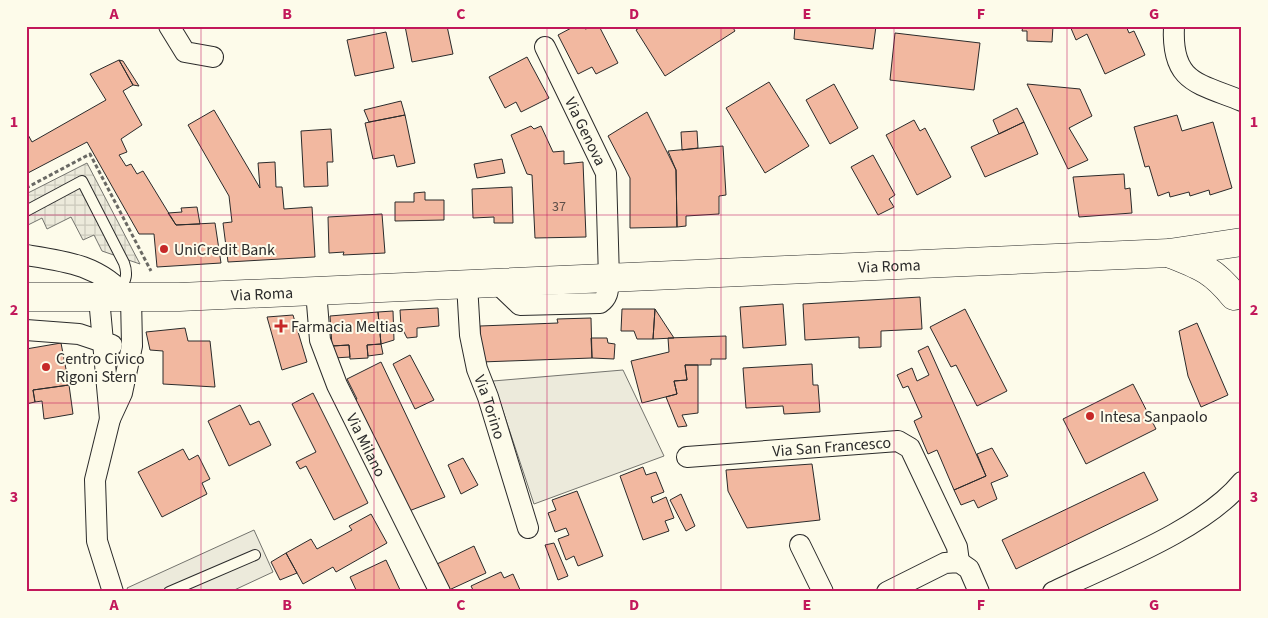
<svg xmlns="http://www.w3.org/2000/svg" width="1268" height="618" font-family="'Source Sans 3',sans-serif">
<defs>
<pattern id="plaza-grid" width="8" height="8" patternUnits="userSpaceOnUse" patternTransform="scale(1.25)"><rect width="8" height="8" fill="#eceadb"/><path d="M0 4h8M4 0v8" fill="none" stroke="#cbc9bc"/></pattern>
</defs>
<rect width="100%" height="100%" fill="#fdfbea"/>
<path fill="#eceadb" stroke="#74746e" d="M623,370l41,86 -130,48 -41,-123z
M254,530l19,42 -43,20h-101l-2,-4z"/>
<path fill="url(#plaza-grid)" stroke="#74746e" d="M87,163l53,101 -38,-13 -8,-16 -11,5 -12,-23 -24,12 -5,-11 -16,8v-32z"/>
<path fill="#f2b8a0" stroke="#2b2b2b" d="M405,26h42l6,28 -41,8z
M575,26h9l1,3 14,-3 19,37 -22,11 -4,-7 -14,7 -20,-39z
M642,26h90l3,5 -70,45 -29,-46z
M795,26h81l-3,23 -79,-10z
M1023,26h30l-1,16 -25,-1v-10h-5z
M1070,26h56l3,7 5,-2 11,24 -40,19 -18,-40 -11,6z
M386,32l8,36 -39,8 -8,-36z
M895,33l85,10 -6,47 -84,-10z
M527,57l22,41 -28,14 -5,-10 -11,6 -16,-31z
M119,60l14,25 -10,6 19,34 -21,14 6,13 -8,3 7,11 5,-2 6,10 6,-3 33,54 39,-2 6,40 -64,4 -3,-33h-15l-52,-92 -61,32v-43l6,11 74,-42 -16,-26z
M119,60l4,1 16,25 -6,-1z
M769,82l40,64 -44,27 -39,-65z
M834,84l24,44 -28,16 -24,-44z
M1027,84l53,5 12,27 -23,12 19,32 -20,9z
M401,101l4,14 -36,7 -5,-12z
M1017,108l7,14 -25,12 -6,-14z
M214,110l46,78 -2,-25 17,-1 1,25h6l2,22 28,-2 3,50 -87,5 -5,-39 9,-1 -3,-26 -41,-71z
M647,112l29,58 1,57 -47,1v-50l-22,-42z
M405,115l10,48 -18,4 -3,-12 -21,4 -8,-36z
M1177,115l5,16 31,-9 19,66 -22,7 -1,-5 -19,6 -1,-4 -19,5 -1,-5 -11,4 -9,-30 -4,1 -11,-40z
M914,120l6,11 5,-3 26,49 -34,18 -31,-60z
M1024,122l14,32 -53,23 -14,-30z
M531,126l3,3 7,-3 12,26 11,-1v13l19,-2 3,75 -51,1 -3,-63 -5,-1 -16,-39z
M331,129l2,33h-6l1,24 -24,1 -3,-56z
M697,131l1,17 -16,2 -1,-18z
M723,146l3,49 -7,1v18l-33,2v10l-9,1 -1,-57 -8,-19z
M873,155l22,40 -6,4 5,8 -16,8 -27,-48z
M502,159l3,14 -28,5 -3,-14z
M1124,174l1,15 5,-1 2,25 -53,4 -6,-40z
M512,187l1,36h-19v-6l-21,1 -1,-29z
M425,192v8h19v20l-49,1v-19h19v-9z
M197,207l3,17 -24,1 -8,-12 14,-1 -1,-4z
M382,214l3,39 -42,2 1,-3 -15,1 -1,-36z
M920,297l2,32 -41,2v16l-22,1v-11l-54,3 -2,-36z
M783,304l3,41 -43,3 -3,-41z
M438,308l1,18 -22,2v9l-10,1 -6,-12 -1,-16z
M622,309h33l-2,30h-16l-3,-8h-13z
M655,309l19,29 -21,1z
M965,309l42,82 -30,15 -21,-41 -5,2 -21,-40z
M393,311l1,29 -13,4 -3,-32z
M378,312l3,32 -14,1 1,13 -18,1 -1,-14 -17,1 -2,-30z
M293,315l14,47 -25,8 -15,-53z
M591,318l1,40 -111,4 -1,-36 78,-3 -1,-4z
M1197,323l31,72 -27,12 -13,-31 -9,-45z
M185,328l3,13h22l5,46 -52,-3v-33l-13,-1 -4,-18z
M726,336v23h-15v6h-26l2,15 -13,1 3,13 -35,9 -11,-42 38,-9 -1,-14z
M591,338h16l1,5 7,1 -1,15 -22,-1z
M61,343l8,42 -36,5 2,12 -9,2v-55z
M381,344l2,10 -15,2 -1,-11z
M349,345l1,12 -16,1 -2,-12z
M928,346l58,130 -32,14 -17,-40 -9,4 -14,-33 8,-4 -14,-31 -5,2 -6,-13 15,-7 5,13 12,-6 -11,-24z
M410,355l24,45 -19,9 -22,-45z
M381,362l64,135 -36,14 -57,-109 5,-3 -10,-20z
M812,364l1,21h5l2,27 -36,2 -1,-8 -37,2 -3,-40z
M685,365h13v48l-16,2 5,11 -9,1 -12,-30 11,-3 -3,-13 13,-1z
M1133,384l23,45 -70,35 -23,-45z
M69,385l4,29 -29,5 -2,-18 -7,1 -2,-12z
M313,393l55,110 -34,17 -28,-54 -6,3 -4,-7 20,-10 -24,-48z
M240,405l10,20 9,-4 12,24 -42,21 -21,-45z
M992,448l16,28 -17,7 6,16 -19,9 -4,-8 -13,5 -7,-15 32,-14 -9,-22z
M183,449l6,11 9,-5 12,24 -8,4 5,11 -45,23 -24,-45z
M463,458l15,27 -17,9 -13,-29z
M812,464l8,56 -73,8 -19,-37 -2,-21z
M643,467l3,8 10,-3 8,20 -13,5 2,6 13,-6 8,21 -9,3 4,10 -26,9 -23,-64z
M1144,472l14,28 -142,69 -14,-29z
M577,491l26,65 -25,10 -4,-10 -8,4 -8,-21 11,-4 -3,-7 -11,4 -7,-19 8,-3 -4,-10z
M681,494l14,32 -9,5 -16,-31z
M371,514l16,29 -51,29 -3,-5 -30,17 -17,-31 25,-14 6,10 35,-19 -3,-4z
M554,543l14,33 -10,4 -13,-35z
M474,546l12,27 -37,17 -12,-26z
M286,553l11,20 -17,7 -9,-18z
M386,560l15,32h-44l-7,-15z
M501,572l3,6 9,-4 8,18h-47l-3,-6z"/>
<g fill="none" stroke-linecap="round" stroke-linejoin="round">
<defs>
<path id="lane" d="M26,211l56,-30 42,82c4,11 2,17 -4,27
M169,592l86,-37"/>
<g id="street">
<path d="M169,26l16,26 28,5"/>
<path d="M1174,26c-3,57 24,57 68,75"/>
<path d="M26,255c39,6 74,10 101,43"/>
<path d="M497,283l23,22 80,-2c9,-6 8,-14 9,-24l-3,-106 -61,-126"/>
<path id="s1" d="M467,284l3,51 7,34 11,28 40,131"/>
<path id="s2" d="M316,291l4,49 17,45 103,207"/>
<path d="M99,298l11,121"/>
<path d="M26,330l53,4 33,11"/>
<path id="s3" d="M687,457l211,-16 12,7 47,99 2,15"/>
<path d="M800,545l23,47"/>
<path d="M113,592l-16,-51 -2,-61 15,-61 12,-26 10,-47 -1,-49"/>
<path d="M887,592l58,-29 14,-1 10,7 10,23"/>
<path d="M1053,592c56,-27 150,-62 189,-110"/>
</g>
<g id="primary">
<path d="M1171,254c30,12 42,16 63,42"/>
<path id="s4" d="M26,297h153l990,-44 73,-11"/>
</g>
</defs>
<use href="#lane" stroke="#2b2b2b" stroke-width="12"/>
<use href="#street" stroke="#2b2b2b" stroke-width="22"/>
<use href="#primary" stroke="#2b2b2b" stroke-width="29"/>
<path stroke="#6a6964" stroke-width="3" stroke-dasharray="4 2.5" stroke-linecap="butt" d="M26,188l64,-34 61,117"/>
<use href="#lane" stroke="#fdfbea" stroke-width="10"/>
<use href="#street" stroke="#fdfbea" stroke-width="20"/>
<use href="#primary" stroke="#fdfbea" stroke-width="28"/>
</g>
<path fill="none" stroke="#c2185b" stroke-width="1" stroke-opacity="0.55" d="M201,26v566M374,26v566M547,26v566M721,26v566M894,26v566M1067,26v566M26,215h1216M26,403h1216"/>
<g fill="#c62828" stroke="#fdfbea" stroke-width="2">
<circle cx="164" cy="249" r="5"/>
<path d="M278.5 318.5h5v5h5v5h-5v5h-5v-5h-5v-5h5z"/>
<circle cx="46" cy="367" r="5"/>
<circle cx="1090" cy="416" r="5"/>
</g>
<g text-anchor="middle" stroke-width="4" stroke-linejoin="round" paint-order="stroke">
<g font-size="14" fill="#5d4e48">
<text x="559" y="211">37</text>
</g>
<g font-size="16" fill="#2b2b2b" stroke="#fdfbea">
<text transform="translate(586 131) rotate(64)" y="6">Via Genova</text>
<text dy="6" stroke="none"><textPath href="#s4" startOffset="864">Via Roma</textPath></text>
<text dy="6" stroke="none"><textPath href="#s4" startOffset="236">Via Roma</textPath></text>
<text dy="6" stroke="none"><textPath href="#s1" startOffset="126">Via Torino</textPath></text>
<text dy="6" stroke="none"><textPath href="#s2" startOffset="164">Via Milano</textPath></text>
<text dy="6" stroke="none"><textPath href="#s3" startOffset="145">Via San Francesco</textPath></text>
</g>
<g font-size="16" fill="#2b2b2b" stroke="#fdfbea" text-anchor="start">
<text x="174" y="255">UniCredit Bank</text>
<text x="291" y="332">Farmacia Meltias</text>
<text x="56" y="364">Centro Civico<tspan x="56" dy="18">Rigoni Stern</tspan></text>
<text x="1100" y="422">Intesa Sanpaolo</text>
</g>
</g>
<rect width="1268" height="618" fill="none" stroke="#fdfbea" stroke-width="55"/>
<rect x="28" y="28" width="1212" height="562" fill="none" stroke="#c2185b" stroke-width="2"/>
<g font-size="16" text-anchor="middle" font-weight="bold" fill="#c2185b">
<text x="114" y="19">A</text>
<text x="287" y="19">B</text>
<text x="461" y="19">C</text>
<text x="634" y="19">D</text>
<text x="807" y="19">E</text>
<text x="981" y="19">F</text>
<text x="1154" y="19">G</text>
<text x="14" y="127">1</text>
<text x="1254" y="127">1</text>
<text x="14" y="315">2</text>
<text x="1254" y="315">2</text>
<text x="14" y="502">3</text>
<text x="1254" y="502">3</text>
<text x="114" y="610">A</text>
<text x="287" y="610">B</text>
<text x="461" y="610">C</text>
<text x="634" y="610">D</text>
<text x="807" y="610">E</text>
<text x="981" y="610">F</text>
<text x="1154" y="610">G</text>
</g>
</svg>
